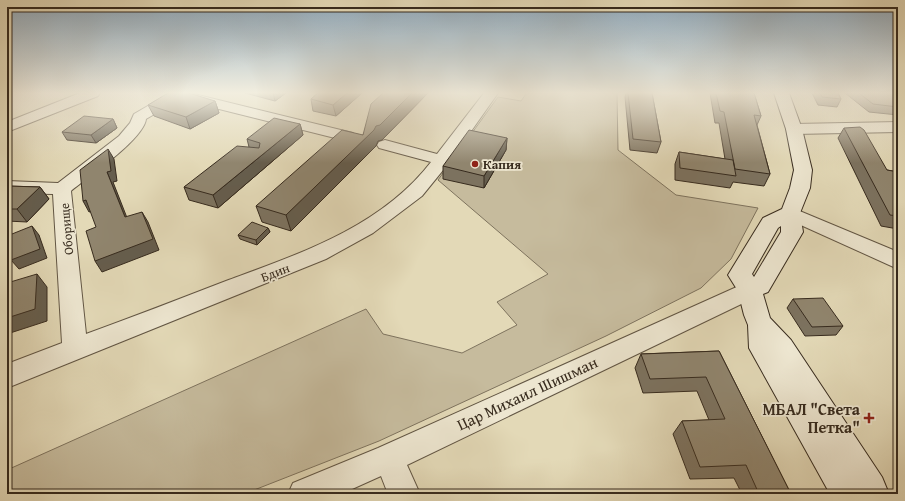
<svg xmlns="http://www.w3.org/2000/svg" width="905" height="501" font-family="'Gentium Book Plus',serif">
<rect width="100%" height="100%" fill="#e3d9b7"/>
<filter id="stains"><feTurbulence type="fractalNoise" baseFrequency=".005" numOctaves="4"/><feColorMatrix values="0 0 0 0 .2 0 0 0 0 .09 0 0 0 0 .02 0 0 0 .5 -.17"/></filter>
<radialGradient id="worn" r=".72"><stop offset=".6" stop-color="#630" stop-opacity="0"/><stop offset="1" stop-color="#630" stop-opacity=".3"/></radialGradient>
<path fill="#c6bb9d" stroke="#7e735e" d="M525,93h92l1,57 58,45 82,13 -27,51 -30,29 -95,48 -227,105 -135,53h-237v-24l359,-161 17,25 79,19 55,-28 -20,-23 51,-28 -110,-94 60,-83 23,4 5,-7z"/>
<g fill="none" stroke-linecap="round" stroke-linejoin="round">
<defs>
<path id="street" d="M80,93h20l-2,3 -91,36v-10z
M170,93h20l163,40 2,3 -2,3 -6,2 -164,-41 -1,-2 -36,21c-2,20 -58,58 -75,72l15,143c47,-17 93,-35 140,-53 73,-27 155,-54 205,-119l-52,-14 -2,-3 2,-3 6,-2 52,14 47,-61h14l-50,71 -26,32 -49,37 -47,26 -319,129v-24l55,-21 -9,-149 -46,-1v-12l51,2 61,-47 11,-13 4,-9z
M898,122v10l-104,2 -6,-2 -2,-3 2,-3 6,-2z
M790,207l108,45v17l-115,-52 -3,-4 3,-4z
M750,281l8,3 3,6 -3,6 -351,169 13,29h-32l-7,-18 -40,18h-53l5,-11 85,-35z"/>
<path id="secondary" d="M774,93h15l13,36 10,41 -2,18 -10,25 3,19 -35,60 -5,2 7,24 21,22 91,137 7,17h-59l-81,-146 -1,-23 -4,-10 -6,-24 -10,-16 35,-57 19,-9 8,-21 4,-18 -8,-41zM781,226v6l-27,45 -2,-3 26,-46z"/>
</defs>
<use href="#street" stroke="#625644" stroke-width="2"/>
<use href="#secondary" stroke="#372b1e" stroke-width="2"/>
<use href="#street" fill="#ede6d0" fill-rule="evenodd"/>
<use href="#secondary" fill="#ede6d0" fill-rule="evenodd"/>
</g>
<path fill="#7c725f" stroke="#372b1e" d="M245,93h41l-11,8z
M318,93h44l-26,23 -23,-5 -2,-12z
M383,93h45l-46,47 -4,1 -2,5 -85,85 -29,-9 -6,-16 107,-71z
M626,93h26l9,49 -4,11 -27,-3 -5,-53z
M710,93h44l7,23 -4,9 13,49 -6,12 -31,-4 -3,6 -55,-8v-16l4,-12 46,7 -6,-36h-4z
M812,93h26l3,6 -4,8 -19,-2z
M845,93h53v22l-29,-3z
M215,101l4,12 -29,16 -36,-13 -6,-11z
M113,119l4,9 -21,15 -29,-3 -5,-8z
M300,124l3,11 -85,73 -29,-8 -5,-13 65,-40 -2,-8z
M844,128l43,42 11,2v57l-17,-3 -43,-88z
M507,138l-1,12 -22,38 -41,-9v-13z
M7,186l33,1 9,12 -22,23 -20,-1z
M268,228l2,4 -13,13 -17,-6 -2,-4z
M793,299l50,27 -7,9 -31,1 -18,-28z
M719,351l72,143h-49l-8,-16 -44,1 -17,-45 9,-13 27,-1 -12,-29 -54,2 -8,-25 6,-14z"/>
<path fill="#655d4d" stroke="#372b1e" d="M273,93h13l-11,8z
M347,93h15l-26,23 -3,-11z
M412,93h16l-46,47 -4,1 -2,5 -85,85 -5,-16 90,-89z
M215,101l4,12 -29,16 -4,-12z
M113,119l4,9 -21,15 -5,-8z
M300,124l3,11 -85,73 -5,-13z
M507,138l-1,12 -22,38v-12z
M108,149l6,10 3,22 -4,1 18,46 -6,-11 -18,-45z
M40,187l9,12 -22,23 -10,-13z
M86,200l7,11 -4,1 -6,-11z
M142,212l6,10 11,28 -57,22 -7,-11z
M32,226l7,9 8,23 -28,11 -8,-9z
M268,228l2,4 -13,13 -1,-5z
M37,274l10,13v34l-40,13v-16z"/>
<path fill="#90856e" stroke="#372b1e" d="M168,93h21l26,8 -29,16 -38,-12z
M318,93h29l-14,12 -22,-6z
M383,93h29l-32,32 -4,1 -2,4 -88,85 -30,-9 86,-76 21,5 8,-31z
M628,93h24l9,49 -28,-3z
M716,93h38l7,23 -7,-1 16,59 -35,-5 -11,-57 -4,-1z
M820,93h18l3,6 -19,-2z
M859,93h39v14l-25,-3z
M84,116l29,3 -22,16 -29,-3z
M274,118l26,6 -87,71 -29,-8 53,-41 22,2 1,-5 -13,-4z
M860,127l4,3 23,40 11,2v44l-8,-1 -46,-87z
M469,130l38,8 -23,38 -41,-10z
M108,149l3,22 -4,1 18,45 17,-5 11,27 -58,22 -9,-30 10,-4 -10,-27 -3,1 -3,-31z
M679,152l54,8 3,16 -56,-8z
M7,186l33,1 -23,22h-10z
M252,222l16,6 -12,12 -18,-5z
M32,226l8,23 -29,11 -4,-12v-12z
M37,274l-2,35 -28,9v-35z
M823,298l20,28 -31,1 -19,-28z
M719,351l72,143h-32l-13,-29 -46,2 -18,-46 43,-2 -19,-42 -56,2 -9,-25z"/>
<linearGradient id="sky" x2="0" y2="1"><stop stop-color="#8fabc0"/><stop offset="0.57" stop-color="#f2eedf"/><stop offset="1" stop-color="#f2eedf" stop-opacity="0"/></linearGradient>
<rect width="905" height="163" fill="url(#sky)"/>
<g fill="#8f2418" stroke="#ede6d0" stroke-width="1.5">
<circle cx="475" cy="164" r="4"/>
<path d="M867 412h4v4h4v4h-4v4h-4v-4h-4v-4h4z"/>
</g>
<g text-anchor="middle" stroke-width="3.5" stroke-linejoin="round" paint-order="stroke">
<g font-size="13" font-weight="bold" fill="#372b1e" stroke="#ede6d0" text-anchor="start">
<text x="483" y="169">Капия</text>
</g>
<g font-size="13" fill="#372b1e" stroke="#ede6d0">
<text transform="translate(66 229) rotate(-95)" y="5">Оборище</text>
<text transform="translate(275 272) rotate(-21)" y="5">Бдин</text>
</g>
<g font-size="16" fill="#372b1e" stroke="#ede6d0">
<text transform="translate(527 393) rotate(-25)" y="6">Цар Михаил Шишман</text>
</g>
<g font-size="16" font-weight="bold" fill="#372b1e" stroke="#ede6d0" text-anchor="end">
<text x="860" y="415">МБАЛ "Света<tspan x="860" dy="18">Петка"</tspan></text>
</g>
</g>
<rect width="905" height="501" fill="none" stroke="#e3d9b7" stroke-width="24"/>
<rect x="8" y="8" width="889" height="485" fill="none" stroke="#372b1e" stroke-width="2"/>
<rect x="12" y="12" width="881" height="477" fill="none" stroke="#372b1e"/>
<rect width="100%" height="100%" filter="url(#stains)"/>
<rect width="100%" height="100%" fill="url(#worn)"/>
</svg>
